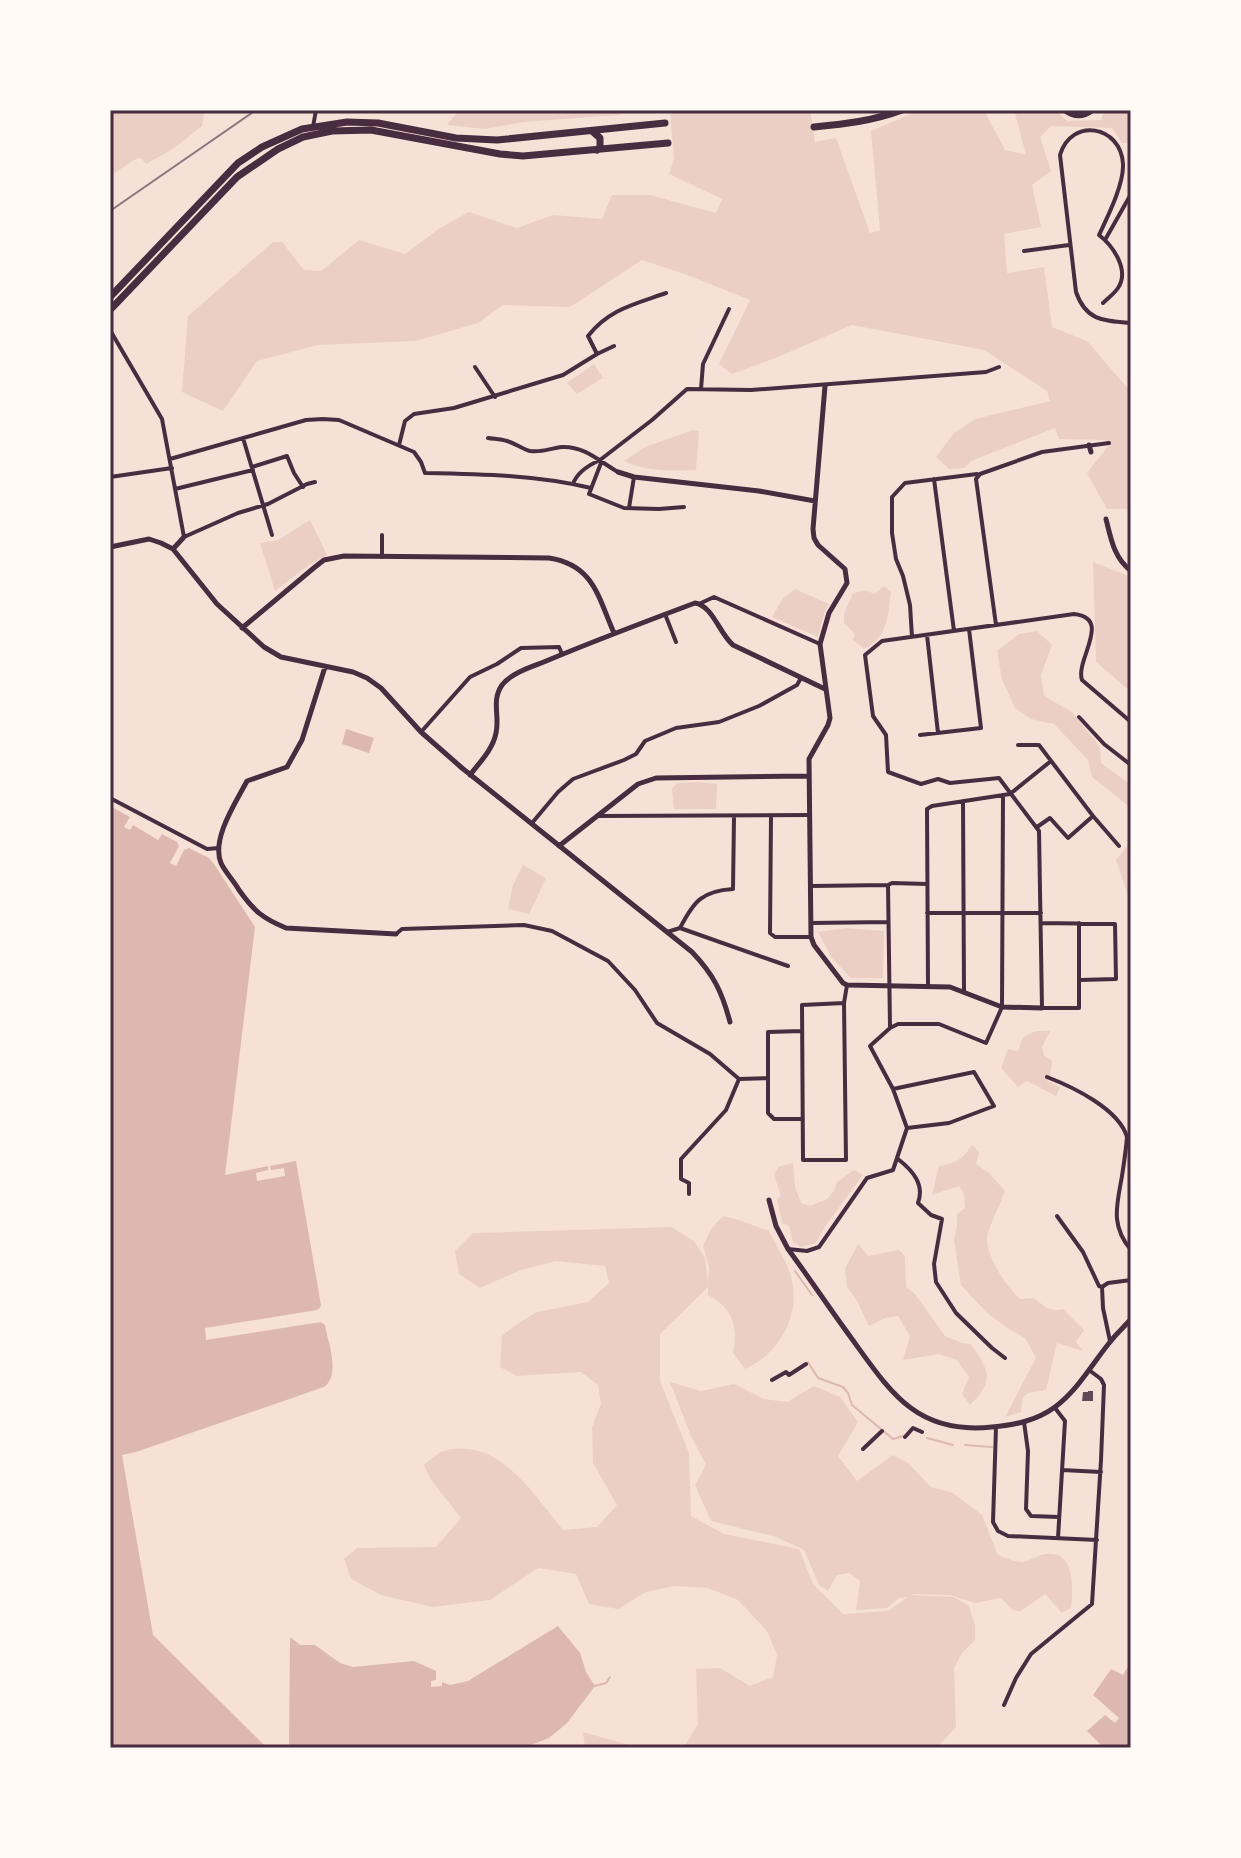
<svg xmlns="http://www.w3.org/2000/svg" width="1241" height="1858" font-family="Mulish,sans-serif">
<rect width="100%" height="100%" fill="#f7e1d7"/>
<path fill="#ebcfc5" d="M110,110h95l-3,16 -29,23 -27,15 -5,-6 -7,2 -24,16z
M459,110h176l-16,5 -96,7 -38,7 -38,-4z
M670,110h140l5,32 21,-4 34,95 10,-3 -9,-99 49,-21h65l2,6 18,34 21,5 -12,-45h41l12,11 34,-1 3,-10h26l-1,33h-7l-10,-15 -61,-2 -11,11 11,34 -19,14 9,42 -37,7 3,39 37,-6 8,60 35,14 44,51v117h-24l-20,-36 22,-28 -3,-5 -47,-1 -4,-11 -84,33 -7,7 -15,1 -13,-12 18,-24 21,-14 75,-18 -3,-10 -63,-41 -132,-25 -74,32 -46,17 -13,-10 31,-64 -65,-26 -43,-14 -72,47 -67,-2 -25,18 -62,18 -98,4 -61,16 -34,50 -41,-19 6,-76 85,-74h9l22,28 17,1 38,-31 46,14 35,-26 29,-16 48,16 36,-13 49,4 10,-24h38l66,18 6,-14 -53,-25 5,-15z
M594,364l9,14 -26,16 -10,-11z
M693,430l6,1 -3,39c-24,1 -50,2 -72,-9l21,-14z
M310,520l17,35 -18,10 -34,26 -15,-48 18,-3z
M1093,562l38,15v115l-35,-30z
M884,586l7,6c-3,23 -3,46 -27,57l-11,-9 2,-6 -11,-11v-9l9,-21 13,-3 8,4z
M795,589l34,15 -5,10 -6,23 -46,-20 11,-19z
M1037,631l15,14 -11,30 3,21 28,16 28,35 1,16 30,22v23l-39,-31 -4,-17 -34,-36 -23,-5 -16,-11 -13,-28 -5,-29 22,-17z
M699,782l18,2 -1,25h-42l-2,-20 5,-6z
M1131,841v63l-15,-44z
M523,865l23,13 -17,36 -21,-5 5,-24z
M846,928l38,3 -1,47h-32l-20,-21 -13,-25z
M1036,1031h14l-8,16 2,8 8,6 -2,15 -3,5 13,6 -4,9 -29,-15 -9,6 -17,-19 7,-19 10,2 5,-14z
M972,1145l7,7 -3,12 13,9 16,18c-3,9 -18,40 -18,47 0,20 19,48 33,61l14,-1c9,7 16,15 29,11l21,21 -8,12 7,9 -26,-8 -11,47 -18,3 -5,4 -2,15 -16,5 31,-59 -11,-20 -18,-10 -21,-16 -25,-27 -7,-45 3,-14v-12l8,-6 -1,-14 -5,-8 -27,9 7,-29c17,-3 24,-7 33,-21z
M793,1163l2,24 6,16 9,3 17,-7 7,-8 3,-9 17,-12 9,5 -39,53 -8,15 -15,4 -8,-5 -4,-16 -7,-3 -5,-24 4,-3 -7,-21 4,-8z
M723,1216l16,4 30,11c7,15 18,30 22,46 11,38 -12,77 -46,92l-12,-16c5,-26 0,-45 -25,-58v-8l-48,47v47l29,72 2,63 33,18 75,15 14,35 30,30 45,-3 20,-14 -9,1 -12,10 -31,2 4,-29 -11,-8 -12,2 -9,16 -9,-6 -15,-35 -28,-13 -65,-16 -16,-36 11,-20 -15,-29 -21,-54 31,9 33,-7 30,15 23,3 27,-16 26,11 18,25 -20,34 19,25 36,-26 15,8 23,24 22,6 29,22 16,40c6,2 17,7 24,7 8,-1 16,-7 24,-8 30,-4 27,35 25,54l-9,5 -17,-19 -24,17 -8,-1 -12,-12 -26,5 -25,-8 -35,-1 -5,1 44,2 15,9 6,19v15l-13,13 -8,15 2,59 -19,21h-259l8,-4 12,-20 -2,-55 24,-1 30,18 23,-9 4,-22 -10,-24 -29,-31 -30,-12 -34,-2 -28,6 -28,17 -29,-5 -13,-30 -38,-6 -48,32 -58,7 -51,-12 -30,-16 -7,-20 13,-11 79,-1 25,-29 -30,-38 -7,-15c6,-5 13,-12 20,-14 55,-15 90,44 119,79l34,-3 20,-22 -24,-42 -1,-36 9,-23 -3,-19 -17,-13 -64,4 -17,-9 2,-31 15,-12 20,-12 51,-10 21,-19 -4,-17 -49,-5 -35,9 -41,18 -21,-14 -4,-23 18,-18 198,-6 23,14 11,17 3,25 1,-16 -6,-21 8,-17z
M858,1244l10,12 31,-6 6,6 1,31 9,7 30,42 17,7 9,1c18,26 24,37 -1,61l-8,-11 7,-17 -12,-17 -18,-6 -36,6 7,-24 -12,-20 -13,2 -16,8 -13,-27 -9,-12 -2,-18z
M583,1732l57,16h-55z"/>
<path fill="#dcb8b0" d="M346,729l28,9 -5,15 -27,-9z
M110,806l20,11 -6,10 6,3 3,-5 25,15 4,-6 15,8 2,4 -9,17 6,3 8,-16 5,-2 20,10 5,6 41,63 -30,248 43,-9v4l-12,3 1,8 28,-5 -1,-8 -13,2 -1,-4 26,-5 25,144 -1,3 -3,2 -112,18 1,12 115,-18 4,3c3,18 16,49 -1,62l-188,65 -14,3 31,180 114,113h-157z
M558,1626l22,27 6,19 9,14 -28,37 -18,15 -26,10h-234l1,-111 10,8h15l25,18 13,4 61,-6 22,10v9l-5,1v6l11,-1v-4l8,3 18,-4z
M1127,1668l4,2v78h-27l-17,-17 18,-16 10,8 4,-5 -26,-23 18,-26 12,6z"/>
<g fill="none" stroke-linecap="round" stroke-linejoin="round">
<path stroke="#dcb8b0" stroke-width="2" d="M795,1271l17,24
M808,1362l10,16 25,9 5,6 4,12 41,34 10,-3
M927,1438l26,7
M965,1445l27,2
M595,1686l11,-3 4,-6"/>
</g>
<path fill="#644757" d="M1088,1391h5v10h-11l1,-9h5z"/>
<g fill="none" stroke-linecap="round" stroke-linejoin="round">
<path stroke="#4a2c40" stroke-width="4" d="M313,127l3,-17
M1105,240l26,-46
M1024,251l45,-6
M1103,303c5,-5 11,-9 15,-15 12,-18 -5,-42 -19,-53 9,-19 25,-51 24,-71 -2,-39 -52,-47 -63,-9l16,137c10,29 28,29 55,31
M110,330l52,89 22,118 54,-24 30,-9 39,-20 8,-2
M597,354l-9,-18c21,-27 47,-32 78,-43
M475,367l20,30
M701,389l2,-25 26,-55
M243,438l29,97
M488,438c6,1 13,1 19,3 8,2 15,8 23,10 12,2 21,-3 32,-4 23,-1 38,15 56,25
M399,445l6,-24 9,-7 40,-6 109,-33 34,-21 17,-8
M170,459l136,-39 17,-1 16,1 75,32 7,10 4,11c56,1 112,2 166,15
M601,463l-12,31 35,14 35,1 25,-2
M252,467l35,-11 7,17 9,14
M110,477l62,-9
M934,479l20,152
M573,484c4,-12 16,-19 27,-24l52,-40 35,-31 64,1 235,-18 13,-5
M175,489l78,-19
M629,508l5,-31
M382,557v-22
M701,603l13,-6 106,47
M665,614l11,28
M996,625l-20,-146 4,-5 62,-22 67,-9
M927,635l11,98
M912,637l-2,-32 -7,-29 -7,-17 -4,-26v-36l13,-14 72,-9
M1079,717l25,27 27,21
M421,732l49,-55 27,-13 24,-16 38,-1 3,7
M920,735l61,-7 -12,-99
M1018,745h21l54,71 26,30
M110,798l97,51 12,-1
M963,801l1,191
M597,816l213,-1
M771,816l-1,117 5,4h36
M532,823l26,-31 15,-13 51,-19 12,-6 9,-13 31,-13 43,-6 40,-16 38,-21 4,-7
M1037,827l13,-9 18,20 25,-22
M888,885l2,142
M810,886l78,-1 4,-2 35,1
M927,913h114
M811,923l77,-1
M1041,923l74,1 1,55 -36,1
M1079,923v85h-37l-3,-177 -40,-53 -49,5 -12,-4 -17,5 -33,-12 -2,-37 -13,-19 -8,-61 17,-14 192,-27c39,4 1,46 8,66l49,42
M680,928c14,-27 22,-37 53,-39l1,-72
M667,932l13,-4 108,38
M396,934l6,-5 122,-4 28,6 56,30 27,29 22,33 53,31 29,25
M928,986l-1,-177 5,-3 78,-12 41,-33
M844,1003l-42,2 1,155h43l-2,-157 3,-18
M802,1031l-34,1v81l6,6h29
M1047,1077c26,10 72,32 80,60 -1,13 -3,26 -5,39 -5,29 -12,49 9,74
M893,1089l81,-17 20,34 -45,17 -42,5
M898,1159c14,11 27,25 20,44l13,12 11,4 -8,45 2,18 20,31 36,35 13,10
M689,1194v-11l-8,-4v-20l45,-49 13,-31 29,-1
M1057,1216l26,36 16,34 3,1
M788,1249l19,2 12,-4 48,-69 26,-8 14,-42 -14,-39 -23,-43 20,-18 8,-4h41l47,19 16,-36 1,-212
M1110,1341l-7,-33 -1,-21 6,-4 23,-3
M772,1380l14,-8 3,3 17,-11
M1055,1408l10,13 -7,117
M1024,1422l4,29 -2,58 5,7 28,1
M996,1427l-3,95 5,9 10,5 89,4
M905,1437l8,-9 9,4
M863,1449l19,-18
M1062,1470l39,2
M1004,1705l12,-27 15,-24 61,-50 9,-144 3,-75 -3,-6 -12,-9"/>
<path stroke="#4a2c40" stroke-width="5" d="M1064,110c9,7 19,8 29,0
M825,386l-12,143 1,9 4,7 27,24 2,14 -18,30 -9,31 10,74 -2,7 -19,34 2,178 3,8 29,38 4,2 103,2 52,20 40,1
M1089,445l2,7
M618,472l16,5 125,14 56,10
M1106,519c5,20 8,39 25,52
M110,547l39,-8 12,4 12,6 44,55 47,43 17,10 72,15 14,6 14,10 40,44 41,36 230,184c22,23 30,40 38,70
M173,549l11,-12
M242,628l73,-61 9,-7 20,-4 205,2c45,7 49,39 65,75
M325,667l-23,73 -15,27 -40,14c-11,21 -36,58 -26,82 4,9 13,18 18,27 15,21 23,28 47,38l110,6
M470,775c10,-13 23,-26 26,-42 4,-17 -5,-32 6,-48 11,-14 34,-19 49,-26 48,-20 96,-38 144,-56 18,3 24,30 38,42l92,44
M559,846l79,-62 18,-6 152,-2
M769,1200l7,26 12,23c22,30 42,60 64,90 39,54 65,96 140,88 22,-2 44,-6 63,-20 23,-17 37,-43 55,-65 6,-8 14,-15 21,-23"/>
<path stroke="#4a2c40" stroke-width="7" d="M814,127c30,-3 59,-6 88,-17
M592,131l8,7v9l-3,3
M110,297l128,-134 24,-16 40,-18 45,-7 31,1 78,15 41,2 168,-17
M110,310l127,-133 41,-28 25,-12 29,-6 39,-1 129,24 23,2 145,-13"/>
<path stroke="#8f747c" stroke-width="2" d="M110,211l146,-101"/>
</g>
<rect width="1241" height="1858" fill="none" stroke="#fffaf5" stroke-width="224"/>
<rect x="112" y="112" width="1017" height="1634" fill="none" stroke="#4a2c40" stroke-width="3"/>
</svg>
